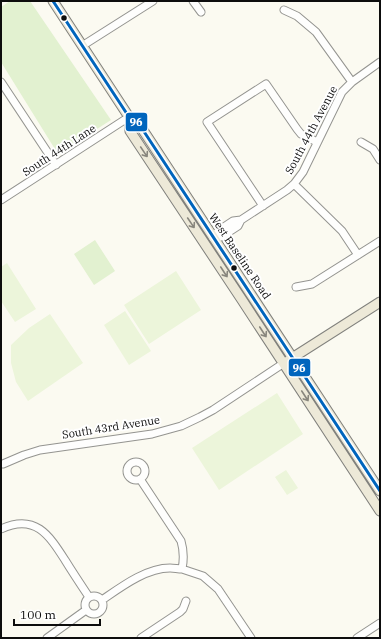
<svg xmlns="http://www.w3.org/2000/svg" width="381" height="639" font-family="'IBM Plex Serif',serif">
<rect width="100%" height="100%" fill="#fbfaf1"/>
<path fill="#e2f1d0" d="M10,1h20l81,119 -53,34 -57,-92v-55z
M95,240l20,31 -21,14 -20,-31z"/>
<path fill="#ecf5da" d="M7,263l29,46 -21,13 -14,-21v-34z
M176,271l25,39 -52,34 -25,-39z
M125,311l26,40 -22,14 -25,-40z
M50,314l33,49 -55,38 -12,-19 -5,-19v-18l18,-17z
M277,393l26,41 -84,56 -27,-42z
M286,470l12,18 -11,7 -12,-18z"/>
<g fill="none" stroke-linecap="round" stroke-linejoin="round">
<defs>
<path id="minor" d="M193,1l8,11
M284,10l13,6 19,16 36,50
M82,46l71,-45
M1,82l55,83
M361,142l12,7 7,11
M294,184l48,47 16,24
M1,200l128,-83
M263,206l-56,-84 59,-38 31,45 4,5 16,8
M213,238l5,-7 15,-10 8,-1 46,-30 7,-6 9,-12 39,-80 10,-10 28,-20
M213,238l8,-1 17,-11 3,-6
M296,287l16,-3 68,-43
M127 471a9 9 0 1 1 18 0a9 9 0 1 1-18 0Z
M1,464h2l21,-9 16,-5 112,-16 29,-8 19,-9 13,-7 74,-49
M140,479l41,62c3,10 3,18 1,28l21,7 15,13 33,49
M1,529c34,-16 48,6 64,31 8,13 16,25 24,37
M85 605a9 9 0 1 1 18 0a9 9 0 1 1-18 0Z
M102,600c19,-13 44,-32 68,-32 4,0 8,1 12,1
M47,638l39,-28
M141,638l39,-26 3,-3 3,-8
M357,638l23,-15"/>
<path id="major" d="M53,1l76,116 10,7 241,367
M129,117l1,14 112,169 138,211
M289,360l91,-58"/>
</defs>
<use href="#minor" stroke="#949490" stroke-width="9"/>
<use href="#major" stroke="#81817d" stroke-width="11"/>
<use href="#minor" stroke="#fefefd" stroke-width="7"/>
<use href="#major" stroke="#ede9d8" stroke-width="9"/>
<defs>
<path id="bus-1" d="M53,1l76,116 10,7 241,367"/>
</defs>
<use href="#bus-1" stroke="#fff" stroke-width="6"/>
<use href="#bus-1" stroke="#0065bd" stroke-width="3"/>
</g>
<defs><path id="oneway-shaft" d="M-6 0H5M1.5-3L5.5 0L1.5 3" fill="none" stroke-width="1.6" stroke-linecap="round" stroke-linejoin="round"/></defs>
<g stroke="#88867d">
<use href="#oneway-shaft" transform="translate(144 152) rotate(56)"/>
<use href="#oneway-shaft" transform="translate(191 223) rotate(56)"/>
<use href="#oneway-shaft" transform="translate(224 272) rotate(57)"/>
<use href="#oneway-shaft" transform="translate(263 332) rotate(57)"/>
<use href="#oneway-shaft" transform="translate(305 396) rotate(57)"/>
</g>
<g fill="#0d0d0d" stroke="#fff" stroke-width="1.5">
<circle cx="64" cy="18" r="3.5"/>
<circle cx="234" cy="268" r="3.5"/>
</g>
<g text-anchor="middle" stroke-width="4" stroke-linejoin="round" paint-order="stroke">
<g font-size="11" fill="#0d0d0d" stroke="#fff">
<text transform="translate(311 130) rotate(-62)" y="4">South 44th Avenue</text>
<text transform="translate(59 150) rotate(-33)" y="4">South 44th Lane</text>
<text transform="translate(240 256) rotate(56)" y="4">West Baseline Road</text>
<text transform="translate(111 427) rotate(-9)" y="4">South 43rd Avenue</text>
</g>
</g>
<g stroke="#fff" stroke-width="1.5">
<rect x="125" y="112" width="23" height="20" rx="4" fill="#0065bd"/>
<rect x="288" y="358" width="23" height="19" rx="4" fill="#0065bd"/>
</g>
<g font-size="11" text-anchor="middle" font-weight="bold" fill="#fff">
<text x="136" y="126">96</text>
<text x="299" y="372">96</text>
</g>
<rect width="381" height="639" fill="none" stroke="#0d0d0d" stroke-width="4"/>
<path d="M14 619v6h86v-6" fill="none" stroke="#0d0d0d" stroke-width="2"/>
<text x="20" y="619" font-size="12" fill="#0d0d0d" stroke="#ffffff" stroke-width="3" paint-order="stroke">100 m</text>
</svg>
